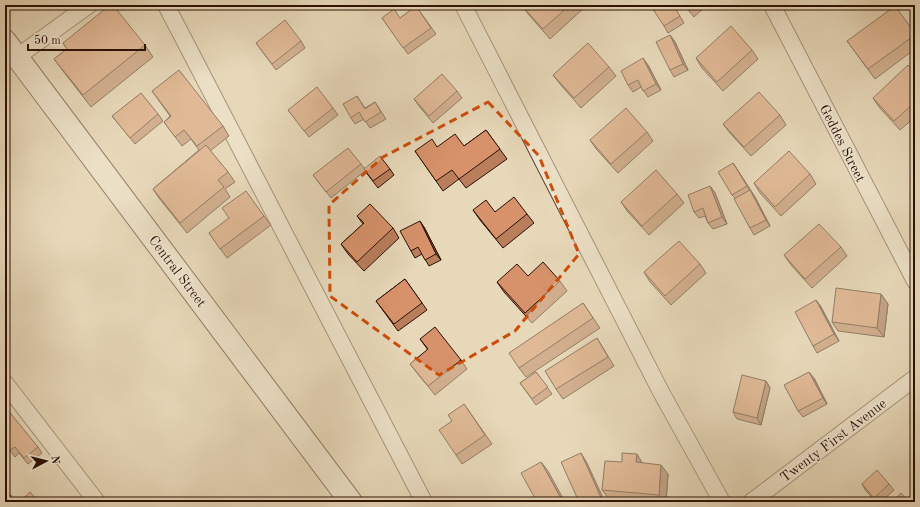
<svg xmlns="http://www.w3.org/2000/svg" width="920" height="507" font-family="'Old Standard TT',serif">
<rect width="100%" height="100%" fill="#e7d8b9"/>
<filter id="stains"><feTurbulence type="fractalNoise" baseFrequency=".005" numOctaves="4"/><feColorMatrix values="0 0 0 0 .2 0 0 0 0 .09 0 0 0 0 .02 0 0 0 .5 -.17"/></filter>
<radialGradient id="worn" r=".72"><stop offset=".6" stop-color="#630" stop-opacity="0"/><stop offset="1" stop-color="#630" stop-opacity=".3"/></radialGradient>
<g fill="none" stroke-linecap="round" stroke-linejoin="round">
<defs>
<path id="street" d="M166,5l258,497
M463,5l198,387 61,110
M772,5l143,276
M17,57l72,-52
M5,383l92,119
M751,502l164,-124"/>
<path id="secondary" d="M5,41l346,461"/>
</defs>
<use href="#street" stroke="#5b4231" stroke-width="18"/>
<use href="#secondary" stroke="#2c1004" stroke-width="24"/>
<use href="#street" stroke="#efe6d2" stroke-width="16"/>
<use href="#secondary" stroke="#efe6d2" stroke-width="22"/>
</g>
<path fill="#b97e5c" stroke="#2c1004" d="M294,5h6l-4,3z
M523,5h61l1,2 -35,32 -21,-24 -7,-9z
M673,5l11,18 -16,10 -4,-7z
M684,5h23l-13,12z
M416,6l20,28 -28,20 -26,-36h18z
M915,33v16l-40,30 -28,-38z
M670,35l5,7 13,28 -14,7 -4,-7z
M301,41l4,7 -29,22 -20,-27z
M63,43l82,2 8,12 -62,50 -28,-36 -9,-12 13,-10z
M752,50l6,9 -35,32 -21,-23 -6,-10z
M648,65l13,25 -13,7 -7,-10 -8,5 -5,-7z
M609,67l7,9 -35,32 -21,-24 -7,-9z
M915,73v44l-15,13 -21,-23 -6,-9z
M152,91l71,35 6,10 -19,15 18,21 7,10 -10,7 5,8 -43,36 -28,-35 -6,-9 46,-39 -8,-11 -9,7 -18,-24 6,-6z
M457,91l5,7 -29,25 -14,-17 -5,-7z
M357,96l8,12 10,-6 11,17 -16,9 -6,-9 -9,5 -4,-6z
M333,108l5,7 -29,22 -21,-27z
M158,114l5,7 -28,23 -23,-28z
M780,115l6,10 -35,31 -21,-23 -7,-9z
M486,130l21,29 -41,29 -7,-9 -16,12 -28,-40 22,-4 27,-1z
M647,132l6,9 -35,32 -21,-23 -7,-10z
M733,163l22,34 15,29 -16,9 -4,-7 -15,-30 -3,-3z
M361,164l3,4 26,1 4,6 -16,13 -13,-17 -34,27 -18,-23z
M810,174l6,10 -35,32 -21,-23 -6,-10z
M710,186l5,7 12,31 -14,5 -5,-6 -3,-7 -6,2 -5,-6z
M677,194l7,9 -35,32 -21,-23 -7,-10z
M473,210l54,4 7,9 -31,25 -23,-28z
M264,216l7,9 -44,33 -18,-25z
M357,216l36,12 6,10 -35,33 -16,-17 -7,-10 22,-20z
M424,227l17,33 -12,6 -7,-12 -7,4 -4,-7z
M841,247l6,9 -35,32 -21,-23 -7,-10z
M700,264l6,9 -35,32 -21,-23 -6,-10z
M528,276l32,5 7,10 -35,32 -28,-31 -7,-10z
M405,279l22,31 -29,21 -22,-30z
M881,294l7,10 -4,33 -46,-6 -6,-9z
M816,300l5,7 18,34 -22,12 -4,-7z
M583,303l17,25 -74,49 -7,-9z
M597,338l17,28 -51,33 -7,-10z
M420,339l41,21 6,9 -32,26 -18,-22 -7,-9 18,-14z
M536,372l16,22 -16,11 -16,-22z
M814,378l13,26 -24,13 -5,-6z
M766,381l4,7 -9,37 -24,-6 -4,-7z
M464,404l28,40 -30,20 -6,-9 -4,-34z
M5,411l33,36 4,6 -14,11 -9,-11 -4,4 -10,-13z
M622,462l21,1 25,11 -2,28h-29l-28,-3 -7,-9z
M862,484h27l5,6 -13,12h-5l-10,-11z"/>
<path fill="#96664b" stroke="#2c1004" d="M670,35l5,7 13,28 -5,-6z
M643,58l5,7 13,25 -5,-6z
M733,163l22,34 15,29 -4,-6 -16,-29z
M710,186l5,7 12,31 -5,-7z
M420,221l4,6 17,33 -5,-6z
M881,294l7,10 -4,33 -7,-9z
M816,300l5,7 18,34 -5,-7z
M809,372l5,6 13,26 -4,-6z
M766,381l4,7 -9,37 -4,-7z
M581,453l6,10 18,39h-2z
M637,454l6,10 -7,-2z
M541,462l7,9 17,31h-2z
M661,465l7,9 -2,28h-2l-5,-7z"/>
<path fill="#d7926b" stroke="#2c1004" d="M110,5h3l32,40 -62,50 -29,-36 13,-10 -4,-6z
M523,5h47l-27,24 -21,-23z
M650,5h23l7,11 -16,10z
M416,6l15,22 -28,20 -21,-30 12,-9 6,9z
M895,6l20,27v2l-47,34 -21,-28z
M285,20l16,21 -29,23 -16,-21z
M731,26l21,24 -35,32 -21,-24z
M670,35l13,29 -13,6 -14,-28z
M588,43l21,24 -35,31 -21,-23z
M643,58l13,26 -13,7 -5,-11 -10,5 -7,-14z
M908,65l7,8v29l-21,19 -21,-23z
M179,70l44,56 -26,20 -13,-16 -9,7 -11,-15 7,-6 -19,-25z
M442,74l15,17 -28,25 -15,-17z
M317,87l16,21 -29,23 -16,-21z
M759,92l21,23 -36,32 -21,-23z
M141,93l17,21 -28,24 -18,-22z
M357,96l8,13 10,-7 6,10 -16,10 -6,-10 -8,6 -8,-14z
M626,108l21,24 -36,32 -21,-24z
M486,130l14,19 -41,30 -7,-9 -16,11 -21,-30 17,-12 5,8 18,-13 9,12z
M206,145l22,27 -10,8 6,7 -44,36 -27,-34z
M348,148l13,16 -35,28 -13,-17z
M789,151l21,23 -35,33 -21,-24z
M380,156l10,13 -17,12 -9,-12z
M733,163l14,23 -15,9 -14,-23z
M656,170l21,24 -35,32 -21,-24z
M710,186l12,31 -14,6 -5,-15 -9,4 -6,-17z
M750,190l16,30 -16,8 -16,-29z
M246,191l18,25 -44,33 -11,-16 20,-15 -7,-10z
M514,197l13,17 -31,25 -23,-29 13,-10 9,12z
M370,204l23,24 -36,34 -16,-18 23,-21 -7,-7z
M420,221l16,33 -11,6 -7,-13 -7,4 -11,-20z
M819,224l22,23 -36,32 -21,-24z
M679,241l21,23 -35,32 -21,-24z
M543,262l17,19 -35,32 -28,-31 20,-18 11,12z
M405,279l17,24 -28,21 -18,-23z
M836,288l45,6 -4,34 -45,-6z
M816,300l18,34 -21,12 -18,-34z
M583,303l10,15 -74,50 -10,-15z
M435,327l26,33 -33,26 -18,-22 18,-15 -8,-10z
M597,338l11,19 -52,32 -11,-18z
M536,372l12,15 -16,12 -12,-16z
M809,372l14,26 -25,13 -14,-26z
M742,375l24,6 -9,37 -24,-6z
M464,404l21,31 -29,20 -17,-25 13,-9 -4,-6z
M7,409l31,38 -14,11 -9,-11 -5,3 -5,-7v-32z
M581,453l22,49h-24l-18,-40z
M622,453l15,1 -1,8 25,3 -2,30 -57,-5 3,-29 17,1z
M541,462l22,40h-26l-16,-29z
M877,470l12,14 -15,14 -12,-14z
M30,492l9,10h-20z
M901,493l8,9h-17z
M11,495l6,7h-12v-2z"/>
<path d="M0 0H920V507H0ZM488,102l51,54 40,98 -64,77 -76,44 -109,-79 -1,-91 54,-48z" fill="#e7d8b9" fill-opacity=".55" fill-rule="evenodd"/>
<path fill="none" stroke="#cc4e0b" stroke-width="3" stroke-dasharray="8 5" stroke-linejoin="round" d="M488,102l51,54 40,98 -64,77 -76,44 -109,-79 -1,-91 54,-48z"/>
<g text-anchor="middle" stroke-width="3" stroke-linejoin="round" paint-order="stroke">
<g font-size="14" fill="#2c1004" stroke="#efe6d2">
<text transform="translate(843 143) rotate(63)" y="5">Geddes Street</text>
<text transform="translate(178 271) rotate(53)" y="5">Central Street</text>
<text transform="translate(833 440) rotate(-37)" y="5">Twenty First Avenue</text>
</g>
</g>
<rect width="920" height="507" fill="none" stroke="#e7d8b9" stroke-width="20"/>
<rect x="6" y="6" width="908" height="495" fill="none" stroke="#2c1004" stroke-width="2"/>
<rect x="10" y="10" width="900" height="487" fill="none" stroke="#2c1004"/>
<g transform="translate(46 461) rotate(83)" stroke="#efe6d2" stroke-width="3" paint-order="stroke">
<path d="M0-3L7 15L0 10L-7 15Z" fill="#2c1004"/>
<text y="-6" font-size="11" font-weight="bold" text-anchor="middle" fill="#2c1004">N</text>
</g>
<path d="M28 44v6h117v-6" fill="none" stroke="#2c1004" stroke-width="2"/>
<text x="34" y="44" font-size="12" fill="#2c1004" stroke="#efe6d2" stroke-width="3" paint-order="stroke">50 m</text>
<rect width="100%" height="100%" filter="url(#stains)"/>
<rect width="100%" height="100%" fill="url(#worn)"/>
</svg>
